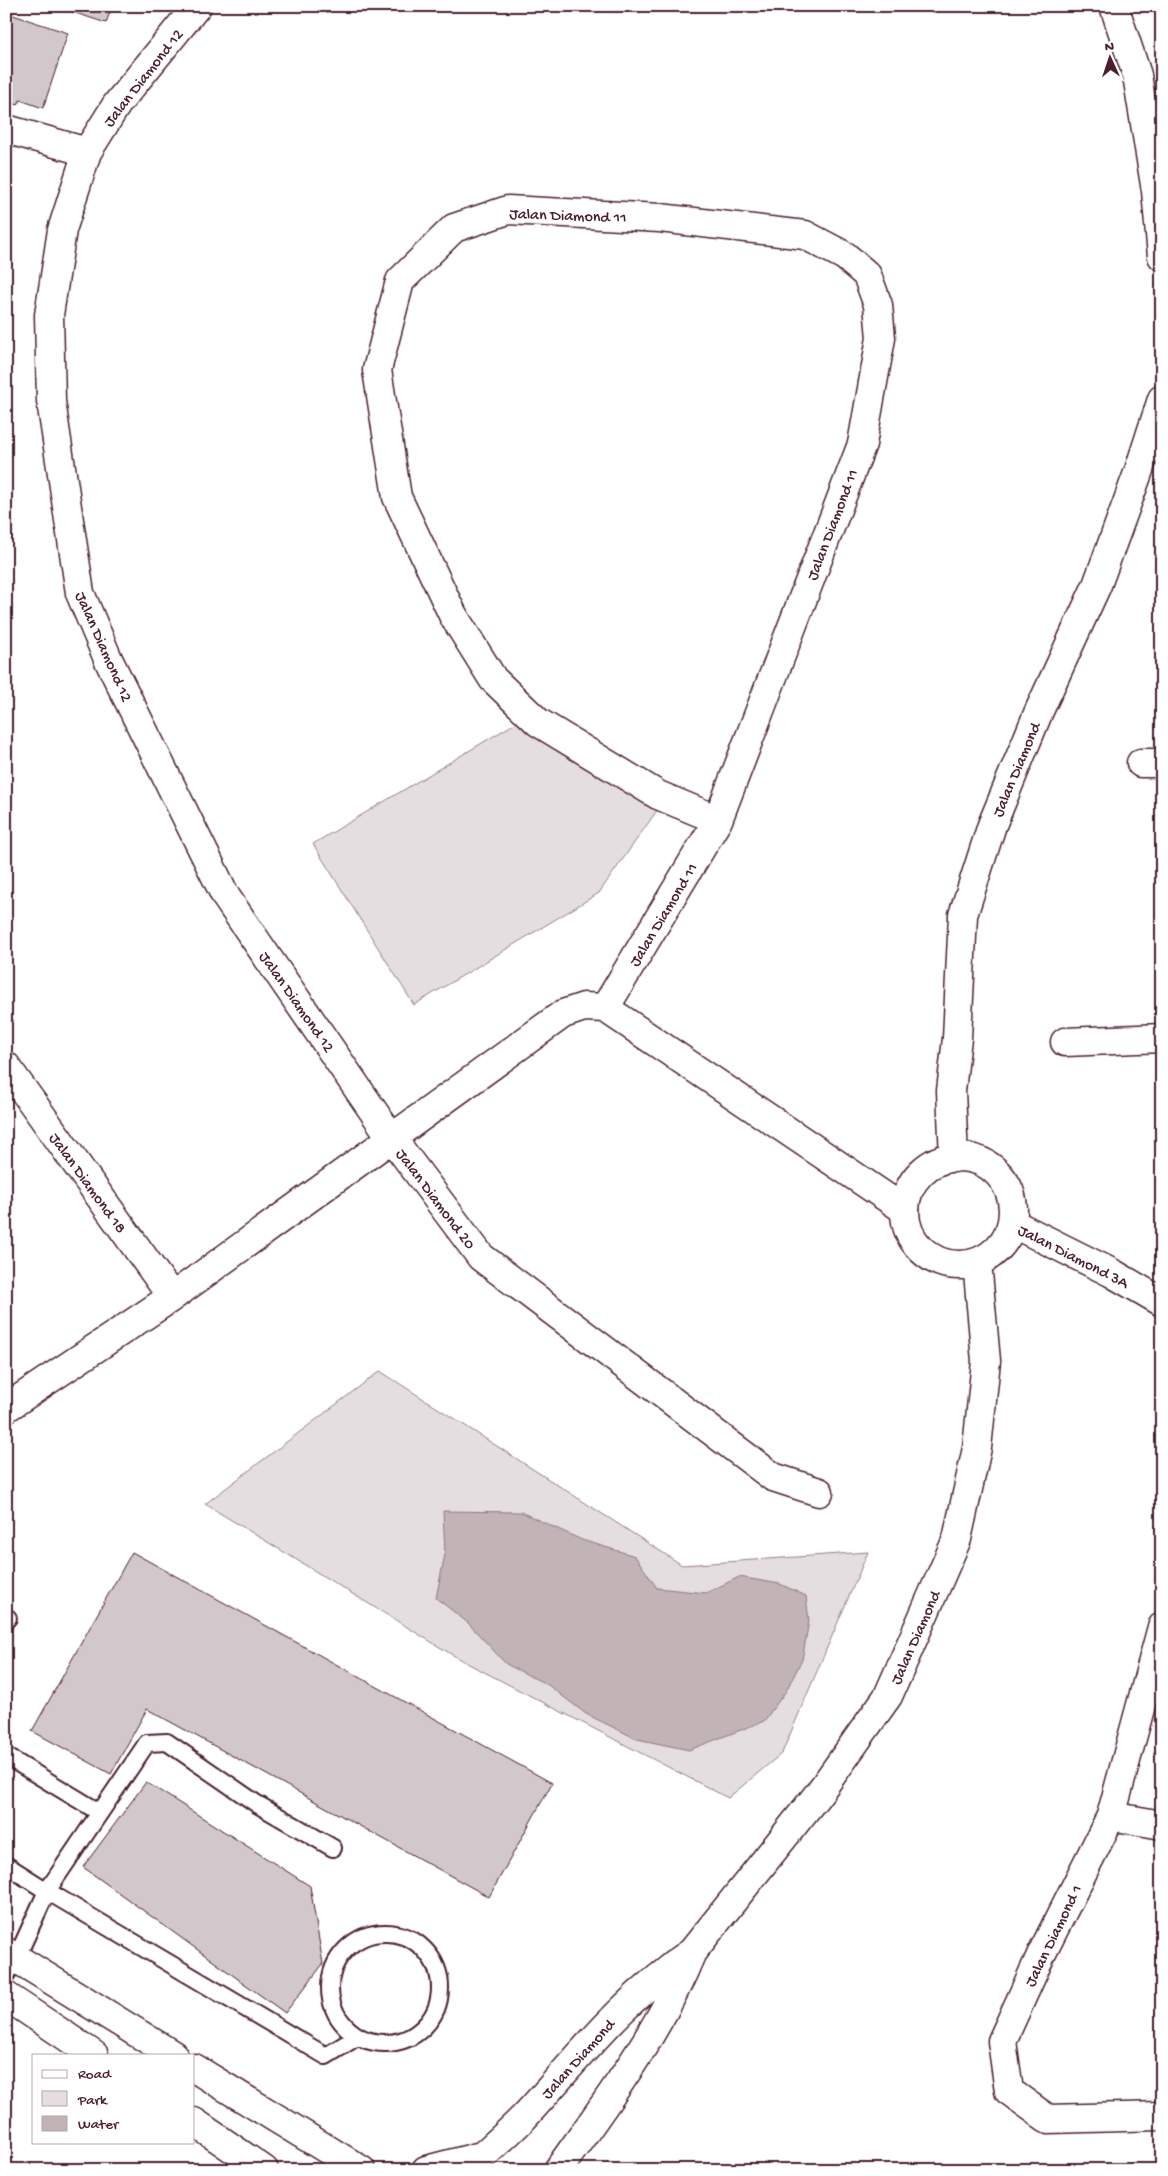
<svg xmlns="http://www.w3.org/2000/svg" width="1168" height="2176" font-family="'Gochi Hand',sans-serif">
<rect width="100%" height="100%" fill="#fff"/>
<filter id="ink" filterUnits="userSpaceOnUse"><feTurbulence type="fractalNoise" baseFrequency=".02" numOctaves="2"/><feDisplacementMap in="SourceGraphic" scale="10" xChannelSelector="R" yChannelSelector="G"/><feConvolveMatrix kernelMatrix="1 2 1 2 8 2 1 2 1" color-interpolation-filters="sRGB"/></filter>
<g filter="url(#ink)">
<path fill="#e5dee0" stroke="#987e86" d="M539,709l131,83 -71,101 -185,112 -101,-161z
M380,1371l302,194 186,-13 -86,201 -54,45 -267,-138 -256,-156z"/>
<path fill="#c1b3b6" stroke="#91787e" d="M443,1511l78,1 61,28 53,16 22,32 49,5 33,-16 41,7 26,12 3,25 -7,39 -16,31 -22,30 -75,29 -52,-11 -51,-25 -38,-29 -42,-21 -38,-41 -32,-25 9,-44z"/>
<path fill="#d2c7cb" stroke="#4a1f2b" d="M54,6h58l-6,17z
M10,14l58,19 -25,75 -23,-8 -2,5 -12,-4v-77z
M132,1552l420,231 -63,114 -342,-188 -36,65 -79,-43z
M146,1782l164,104 13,78 -38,49 -202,-146z"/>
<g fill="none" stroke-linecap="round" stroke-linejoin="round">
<defs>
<path id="lane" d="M6,1620l2,-2
M6,1756l93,56
M333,1848l-76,-44 -90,-62 -20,1 -100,148 279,165 31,-19
M6,1865l41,26 -31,68 -10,16
M330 1988a55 55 0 1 1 110 0a55 55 0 1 1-110 0Z"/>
<path id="street" d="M197,6l-80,98 -30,48 -25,78 -13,85 2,86 29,192 28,66 118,238 165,240 90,120 292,220 46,15
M6,129l81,23
M508,210l152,8 145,17 40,21 22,19 11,30 3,33 -19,106 -144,376 -60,-25 -120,-73 -45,-43 -40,-64 -56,-118 -20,-127 23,-89 54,-53z
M1141,763h21
M605,1008l113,-188
M1065,1042l97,-4
M6,1066l166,231
M1012,1223l100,50 50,29
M6,1408l166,-111 391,-283 21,-7 21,1 300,202
M1162,1627l-51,189 -69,137 -40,88 7,50 39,28 114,-3
M1111,1816l51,9"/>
<path id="secondary" d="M1114,6l23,69 19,116 6,65
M905 1211a54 54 0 1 1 108 0a54 54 0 1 1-108 0Z
M954,1158l-3,-67 6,-53 6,-123 29,-90 47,-114 58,-126 41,-112 24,-74
M6,1952l167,103
M6,1996l88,59
M194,2068l167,102
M194,2122l70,48
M426,2170l55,-14
M467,2170c19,-18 41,-36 59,-55 52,-57 101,-120 166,-163
M558,2170c49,-69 102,-139 134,-218l127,-159 69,-97 69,-157 20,-91 9,-87 -9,-99"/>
</defs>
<use href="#lane" stroke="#4a1f2b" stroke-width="20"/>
<use href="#street" stroke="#4a1f2b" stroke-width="31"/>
<use href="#secondary" stroke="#4a1f2b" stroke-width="31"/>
<use href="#lane" stroke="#fff" stroke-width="16"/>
<use href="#street" stroke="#fff" stroke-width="28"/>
<use href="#secondary" stroke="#fff" stroke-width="28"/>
</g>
</g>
<g text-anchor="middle" stroke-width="4.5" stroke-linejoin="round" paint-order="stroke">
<g font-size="16" fill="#4a1f2b" stroke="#fff">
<text transform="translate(142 77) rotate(-52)" y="6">Jalan Diamond 12</text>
<text transform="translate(568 214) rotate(2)" y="6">Jalan Diamond 11</text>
<text transform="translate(831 524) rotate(-69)" y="6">Jalan Diamond 11</text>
<text transform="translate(105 646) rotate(66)" y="6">Jalan Diamond 12</text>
<text transform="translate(1015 769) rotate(-67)" y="6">Jalan Diamond</text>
<text transform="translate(662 914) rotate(-59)" y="6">Jalan Diamond 11</text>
<text transform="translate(298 1001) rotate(55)" y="6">Jalan Diamond 12</text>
<text transform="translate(89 1182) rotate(54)" y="6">Jalan Diamond 18</text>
<text transform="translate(437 1198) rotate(53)" y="6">Jalan Diamond 20</text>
<text transform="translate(1074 1255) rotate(27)" y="6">Jalan Diamond 3A</text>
<text transform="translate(914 1637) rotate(-66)" y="6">Jalan Diamond</text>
<text transform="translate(1052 1935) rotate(-64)" y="6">Jalan Diamond 1</text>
<text transform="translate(577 2058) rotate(-48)" y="6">Jalan Diamond</text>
</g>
</g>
<rect width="1168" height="2176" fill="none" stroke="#fff" stroke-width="25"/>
<rect x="12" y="12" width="1143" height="2151" fill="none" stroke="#4a1f2b" stroke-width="2" filter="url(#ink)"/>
<rect x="32" y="2054" width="162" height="90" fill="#ffffff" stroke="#b7a5aa"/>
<rect x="42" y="2070" width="25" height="8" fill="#ffffff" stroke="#b7a5aa"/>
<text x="78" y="2078" font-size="15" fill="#4a1f2b">Road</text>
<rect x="42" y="2091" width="25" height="15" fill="#e5dee0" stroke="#b7a5aa"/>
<text x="78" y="2104" font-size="15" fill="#4a1f2b">Park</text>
<rect x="42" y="2116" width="25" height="15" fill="#c1b3b6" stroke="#b7a5aa"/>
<text x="78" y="2128" font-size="15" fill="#4a1f2b">Water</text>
<g transform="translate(1110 58) rotate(357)" stroke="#ffffff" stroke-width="4" paint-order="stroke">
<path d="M0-4L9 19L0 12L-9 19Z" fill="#4a1f2b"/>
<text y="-8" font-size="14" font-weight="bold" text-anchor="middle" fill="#4a1f2b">N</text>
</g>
</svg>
